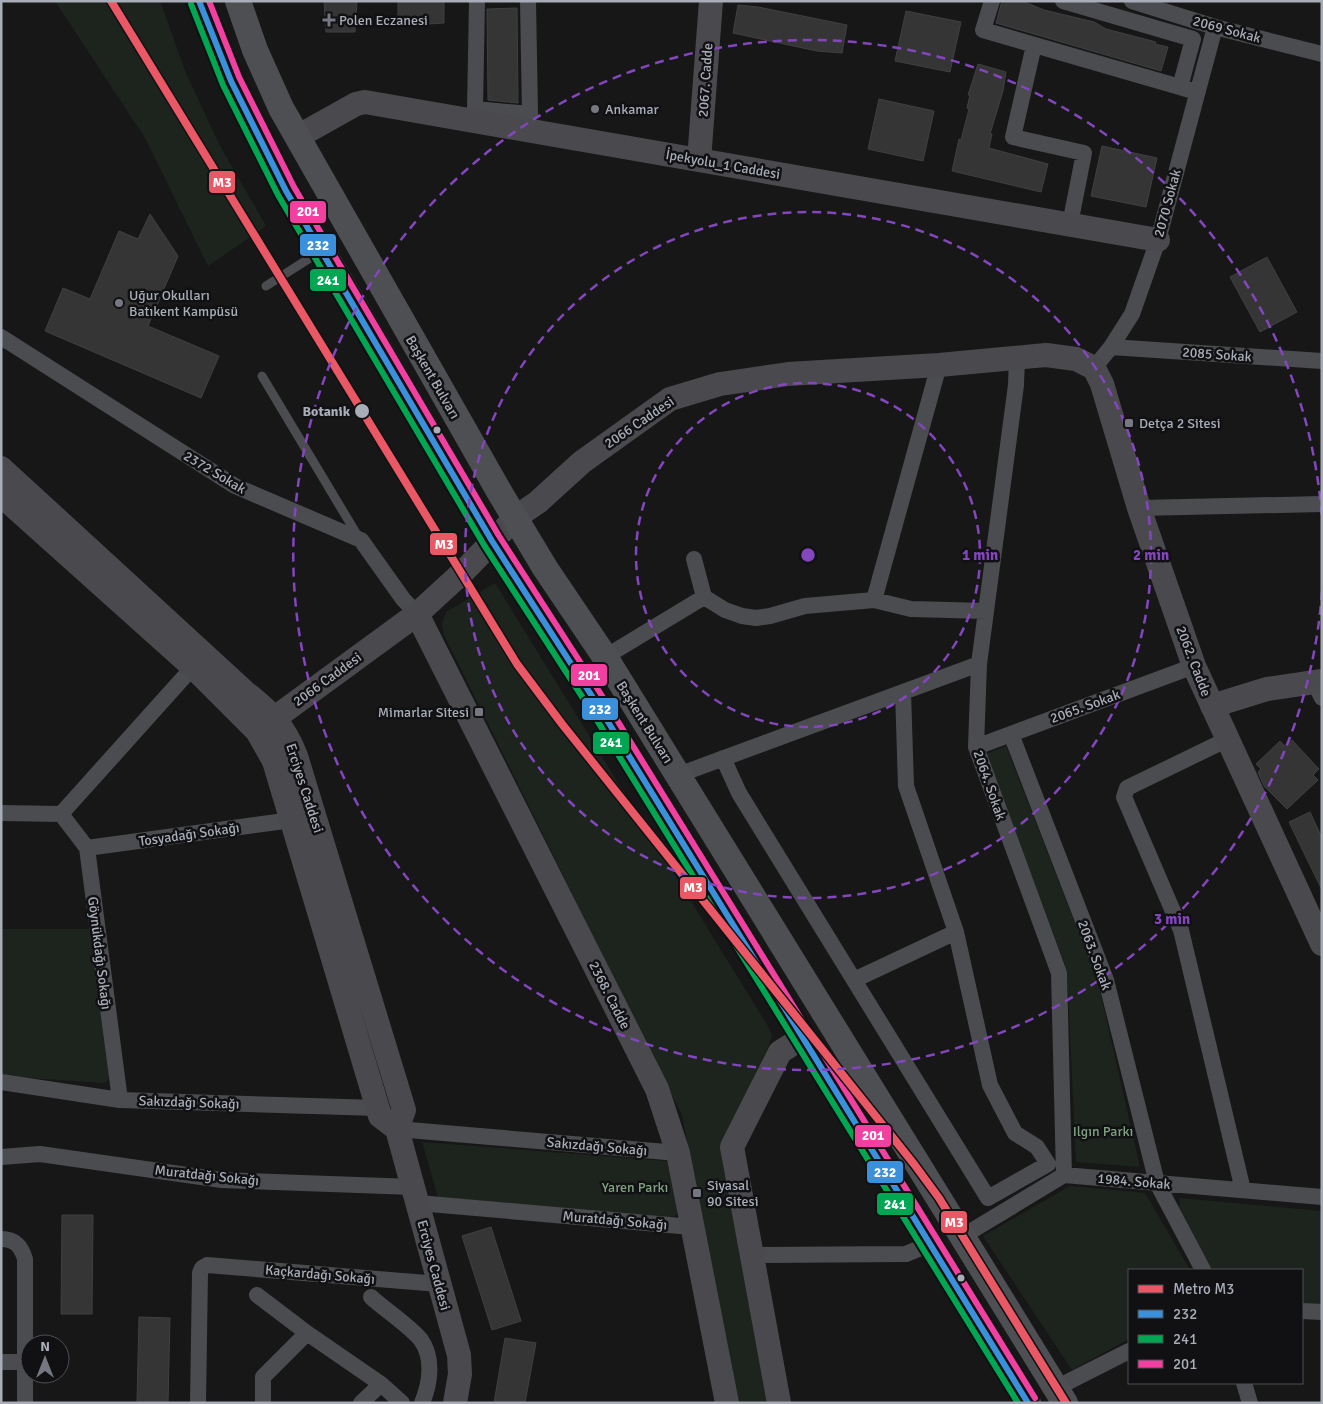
<svg xmlns="http://www.w3.org/2000/svg" width="1323" height="1404" font-family="Signika,sans-serif">
<rect width="100%" height="100%" fill="#171717"/>
<path fill="#1d241e" d="M55,1h105l26,72 34,73 46,80 -58,40 -63,-128z
M495,583l274,445 3,8 -3,9 -46,100 -2,9 47,249h-29l-57,-288 -238,-480 -2,-11 4,-12z
M1006,746l92,236 42,185 -64,-5 -9,-192 -81,-216z
M1,929h91l17,149 -2,4 -5,1 -101,-7z
M422,1142l245,19 12,49 -3,5 -6,3 -232,-21z
M1070,1186l75,7 45,77h-61v69l-57,31 -89,-134z
M1180,1198l142,13v97l-20,-1v-37h-92l-31,-63z"/>
<path fill="#353536" stroke="#3f4043" d="M324,1h33l-2,31h-29z
M398,1h46v22l-32,2v-2h-14z
M1002,1h20l22,9 50,12 12,7 50,13 -1,2 13,3 -7,24 -165,-48z
M738,5l20,2 89,18 -5,28 -25,-2 -84,-18z
M517,8l1,95 -30,-3 -1,-91z
M906,11l55,11 -11,50 -55,-11z
M978,64l28,8 -3,19 -13,43h2l-3,14 59,16 -7,28 -89,-21 7,-32 2,1 8,-31 -2,-1 3,-13h-2z
M879,99l55,12 -11,50 -55,-12z
M1102,146l55,12 -11,49 -55,-11z
M150,214l28,42 -30,70 71,30 -18,42 -156,-67 18,-43 27,11 29,-68 19,8z
M1267,257l30,55 -37,20 -30,-55z
M1292,740l27,29 -6,6 5,5 -31,29 -23,-23 -6,-14 3,-3 -5,-5 24,-23 5,5z
M1310,812l12,26v52l-33,-68z
M62,1215h31l-1,99h-31z
M491,1227l30,94 -29,9 -30,-94z
M139,1317l31,1 -2,85h-31z
M505,1338l31,5 -11,60h-31z"/>
<g fill="none" stroke-linecap="round" stroke-linejoin="round">
<path stroke="#4b4c50" stroke-width="9" d="M266,286l55,-35
M262,376l97,162"/>
<path stroke="#4b4c50" stroke-width="16" d="M477,1l-2,108 55,5 -2,-113
M992,1l-9,29 214,62
M1063,1l130,38 -13,48
M1132,1l83,26 107,27
M1034,45l-21,92 71,16 -14,71
M1,337l234,149 126,54 42,59 14,15
M1111,347l211,14
M1017,357l-1,28 -37,279 -3,83 83,226 5,202
M1094,368l17,-21 21,-33 26,-74 57,-213
M1139,508l183,-4
M694,559l10,38
M874,600l65,-235
M605,657l99,-60 21,13 17,6 14,2 14,-2 35,-10 69,-6 37,9 75,2
M1314,682l8,16
M1011,734l95,246 51,203 46,87
M1226,740l-99,48 -3,9 57,133 62,260
M976,747l218,-81
M723,758l16,35 249,405 60,-34 -11,-17 -22,-14 -25,-48 -34,-153 -50,-146 -3,-94
M678,775l301,-111
M1,813l60,1 26,34 33,252
M61,814l132,-147
M87,848l205,-28
M854,980l102,-48
M1,1082l119,18 258,8
M397,1129l281,24
M1,1157l39,-3 182,26 191,7
M418,1203l274,24
M963,1236l101,-61 258,22
M1,1239c14,0 20,7 24,20v144
M752,1255l154,-1 24,-10
M257,1295l50,38 74,51 21,19
M371,1297c13,12 40,30 50,43 13,18 9,44 1,63
M1302,1311l20,1
M1,1362h24
M1244,1383l6,20
M1056,1388l73,-37
M198,1403l2,-130 2,-5 5,-3 232,19
M263,1403v-26l44,-44
M361,1403l20,-19"/>
<path stroke="#4a4a4e" stroke-width="24" d="M297,137l59,-33 9,-2 793,138
M699,160l12,-159
M1,468l244,224c25,20 39,33 51,64l108,354 -7,19 -17,-13 -106,-355 -17,-30 -64,-64 -192,-172
M417,614l240,475 21,64 49,250
M1212,706l55,-17 55,-8
M257,731l160,-117 48,-44 50,-52 23,-16 44,-40 88,-63 50,-15 68,-10 151,-9 107,-10 30,4 18,9 8,16 37,124 55,158 128,278
M397,1129l62,226 1,19 -5,29
M779,1403l-47,-256 48,-95 22,-14"/>
<path stroke="#4d4f52" stroke-width="26" d="M199,1l32,80 55,110 36,59 170,291 105,163 431,699
M238,1l17,49 26,58 219,385 45,75 60,89 460,746"/>
<defs>
<path id="bus-1" d="M199,1l32,80 55,110 206,350 105,163 431,699"/>
<path id="bus-2" d="M191,4l32,81 55,110 206,350 106,164 428,694"/>
<path id="bus-3" d="M209,1l30,76 55,110 205,349 105,163 431,699"/>
</defs>
<use href="#bus-1" stroke="#111113" stroke-width="10"/>
<use href="#bus-2" stroke="#111113" stroke-width="10"/>
<use href="#bus-3" stroke="#111113" stroke-width="10"/>
<use href="#bus-1" stroke="#3a90db" stroke-width="6"/>
<use href="#bus-2" stroke="#00a651" stroke-width="6"/>
<use href="#bus-3" stroke="#f240a1" stroke-width="6"/>
<defs>
<path id="metro-1" d="M111,1l406,663 45,60 352,440 25,34 127,205"/>
</defs>
<use href="#metro-1" stroke="#111113" stroke-width="11"/>
<use href="#metro-1" stroke="#e95864" stroke-width="8"/>
</g>
<g fill="none" stroke="#8446be" stroke-width="2.5" stroke-dasharray="9 6">
<circle cx="808" cy="555" r="172"/>
<circle cx="808" cy="555" r="343"/>
<path d="M1322 591A515 515 0 1 1 1322 519"/>
</g>
<g fill="#757880" stroke="#111113" stroke-width="2">
<path d="M326.5 12.5h5v5h5v5h-5v5h-5v-5h-5v-5h5z"/>
<circle cx="595" cy="109" r="5"/>
<circle cx="119" cy="303" r="5"/>
<rect x="1124" y="418" width="10" height="10" rx="2.5"/>
<rect x="474" y="707" width="10" height="10" rx="2.5"/>
<rect x="692" y="1188" width="10" height="10" rx="2.5"/>
</g>
<g fill="#a8adb8" stroke="#111113" stroke-width="2">
<circle cx="362" cy="411" r="8"/>
<circle cx="437" cy="430" r="4.5"/>
<circle cx="961" cy="1278" r="4.5"/>
</g>
<g text-anchor="middle" stroke-width="5" stroke-linejoin="round" paint-order="stroke">
<g font-size="14" fill="#a8adb8" stroke="#111113" text-anchor="start">
<text x="339" y="25">Polen Eczanesi</text>
<text x="605" y="114">Ankamar</text>
<text x="129" y="300">Uğur Okulları<tspan x="129" dy="16">Batıkent Kampüsü</tspan></text>
<text x="1139" y="428">Detça 2 Sitesi</text>
<text x="469" y="717" text-anchor="end">Mimarlar Sitesi</text>
<text x="707" y="1190">Siyasal<tspan x="707" dy="16">90 Sitesi</tspan></text>
</g>
<g font-size="14" fill="#a8adb8" stroke="#111113">
<text transform="translate(1227 29) rotate(15)" y="5">2069 Sokak</text>
<text transform="translate(705 80) rotate(-86)" y="5">2067. Cadde</text>
<text transform="translate(723 164) rotate(10)" y="5">İpekyolu_1 Caddesi</text>
<text transform="translate(1167 203) rotate(-75)" y="5">2070 Sokak</text>
<text transform="translate(1217 354) rotate(4)" y="5">2085 Sokak</text>
<text transform="translate(433 377) rotate(60)" y="5">Başkent Bulvarı</text>
<text transform="translate(639 422) rotate(-34)" y="5">2066 Caddesi</text>
<text transform="translate(215 472) rotate(31)" y="5">2372 Sokak</text>
<text transform="translate(1194 661) rotate(69)" y="5">2062. Cadde</text>
<text transform="translate(327 679) rotate(-36)" y="5">2066 Caddesi</text>
<text transform="translate(1085 706) rotate(-20)" y="5">2065. Sokak</text>
<text transform="translate(645 722) rotate(58)" y="5">Başkent Bulvarı</text>
<text transform="translate(990 785) rotate(71)" y="5">2064. Sokak</text>
<text transform="translate(305 788) rotate(72)" y="5">Erciyes Caddesi</text>
<text transform="translate(189 834) rotate(-8)" y="5">Tosyadağı Sokağı</text>
<text transform="translate(100 953) rotate(83)" y="5">Göynükdağı Sokağı</text>
<text transform="translate(1095 955) rotate(70)" y="5">2063. Sokak</text>
<text transform="translate(610 995) rotate(63)" y="5">2368. Cadde</text>
<text transform="translate(189 1102) rotate(2)" y="5">Sakızdağı Sokağı</text>
<text transform="translate(597 1146) rotate(5)" y="5">Sakızdağı Sokağı</text>
<text transform="translate(207 1175) rotate(6)" y="5">Muratdağı Sokağı</text>
<text transform="translate(1134 1181) rotate(5)" y="5">1984. Sokak</text>
<text transform="translate(615 1220) rotate(5)" y="5">Muratdağı Sokağı</text>
<text transform="translate(434 1265) rotate(75)" y="5">Erciyes Caddesi</text>
<text transform="translate(320 1274) rotate(5)" y="5">Kaçkardağı Sokağı</text>
</g>
<g font-size="14" font-weight="bold" fill="#a8adb8" stroke="#111113" text-anchor="end">
<text x="350" y="416">Botanik</text>
</g>
<g font-size="14" fill="#7fa381" stroke="#111113">
<text x="1103" y="1136">Ilgın Parkı</text>
<text x="635" y="1192">Yaren Parkı</text>
</g>
</g>
<circle cx="808" cy="555" r="8" fill="#8446be" stroke="#111113" stroke-width="2.5"/>
<g font-size="15" text-anchor="middle" font-weight="bold" fill="#8446be" stroke="#111113" stroke-width="5" stroke-linejoin="round" paint-order="stroke">
<text x="980" y="560">1 min</text>
<text x="1151" y="560">2 min</text>
<text x="1172" y="924">3 min</text>
</g>
<g stroke="#111113" stroke-width="2">
<rect x="208" y="170" width="28" height="24" rx="5" fill="#e95864"/>
<rect x="289" y="200" width="38" height="24" rx="5" fill="#f240a1"/>
<rect x="299" y="233" width="38" height="24" rx="5" fill="#3a90db"/>
<rect x="309" y="268" width="38" height="24" rx="5" fill="#00a651"/>
<rect x="429" y="532" width="29" height="24" rx="5" fill="#e95864"/>
<rect x="570" y="663" width="38" height="24" rx="5" fill="#f240a1"/>
<rect x="581" y="697" width="38" height="24" rx="5" fill="#3a90db"/>
<rect x="592" y="731" width="38" height="24" rx="5" fill="#00a651"/>
<rect x="679" y="876" width="28" height="24" rx="5" fill="#e95864"/>
<rect x="854" y="1124" width="38" height="24" rx="5" fill="#f240a1"/>
<rect x="866" y="1160" width="38" height="24" rx="5" fill="#3a90db"/>
<rect x="876" y="1192" width="38" height="24" rx="5" fill="#00a651"/>
<rect x="940" y="1210" width="28" height="24" rx="5" fill="#e95864"/>
</g>
<g font-size="14" text-anchor="middle" font-weight="bold" fill="#fff">
<text x="222" y="187">M3</text>
<text x="308" y="216">201</text>
<text x="318" y="250">232</text>
<text x="328" y="285">241</text>
<text x="444" y="549">M3</text>
<text x="589" y="680">201</text>
<text x="600" y="714">232</text>
<text x="611" y="747">241</text>
<text x="693" y="892">M3</text>
<text x="873" y="1140">201</text>
<text x="885" y="1177">232</text>
<text x="895" y="1209">241</text>
<text x="954" y="1227">M3</text>
</g>
<rect width="1323" height="1404" fill="none" stroke="#a8adb8" stroke-width="5"/>
<rect x="1128" y="1269" width="175" height="115" fill="#111113" stroke="#4d4f55"/>
<rect x="1138" y="1285" width="25" height="8" fill="#e95864" stroke="#4d4f55"/>
<text x="1173" y="1294" font-size="15" fill="#a8adb8">Metro M3</text>
<rect x="1138" y="1310" width="25" height="8" fill="#3a90db" stroke="#4d4f55"/>
<text x="1173" y="1319" font-size="15" fill="#a8adb8">232</text>
<rect x="1138" y="1335" width="25" height="8" fill="#00a651" stroke="#4d4f55"/>
<text x="1173" y="1344" font-size="15" fill="#a8adb8">241</text>
<rect x="1138" y="1360" width="25" height="8" fill="#f240a1" stroke="#4d4f55"/>
<text x="1173" y="1369" font-size="15" fill="#a8adb8">201</text>
<g transform="translate(45 1359)"><circle r="24" fill="#111113" stroke="#4d4f55"/>
<path d="M0-4L9 19L0 12L-9 19Z" fill="#757880"/>
<text y="-8" font-size="14" font-weight="bold" text-anchor="middle" fill="#a8adb8">N</text>
</g>
</svg>
